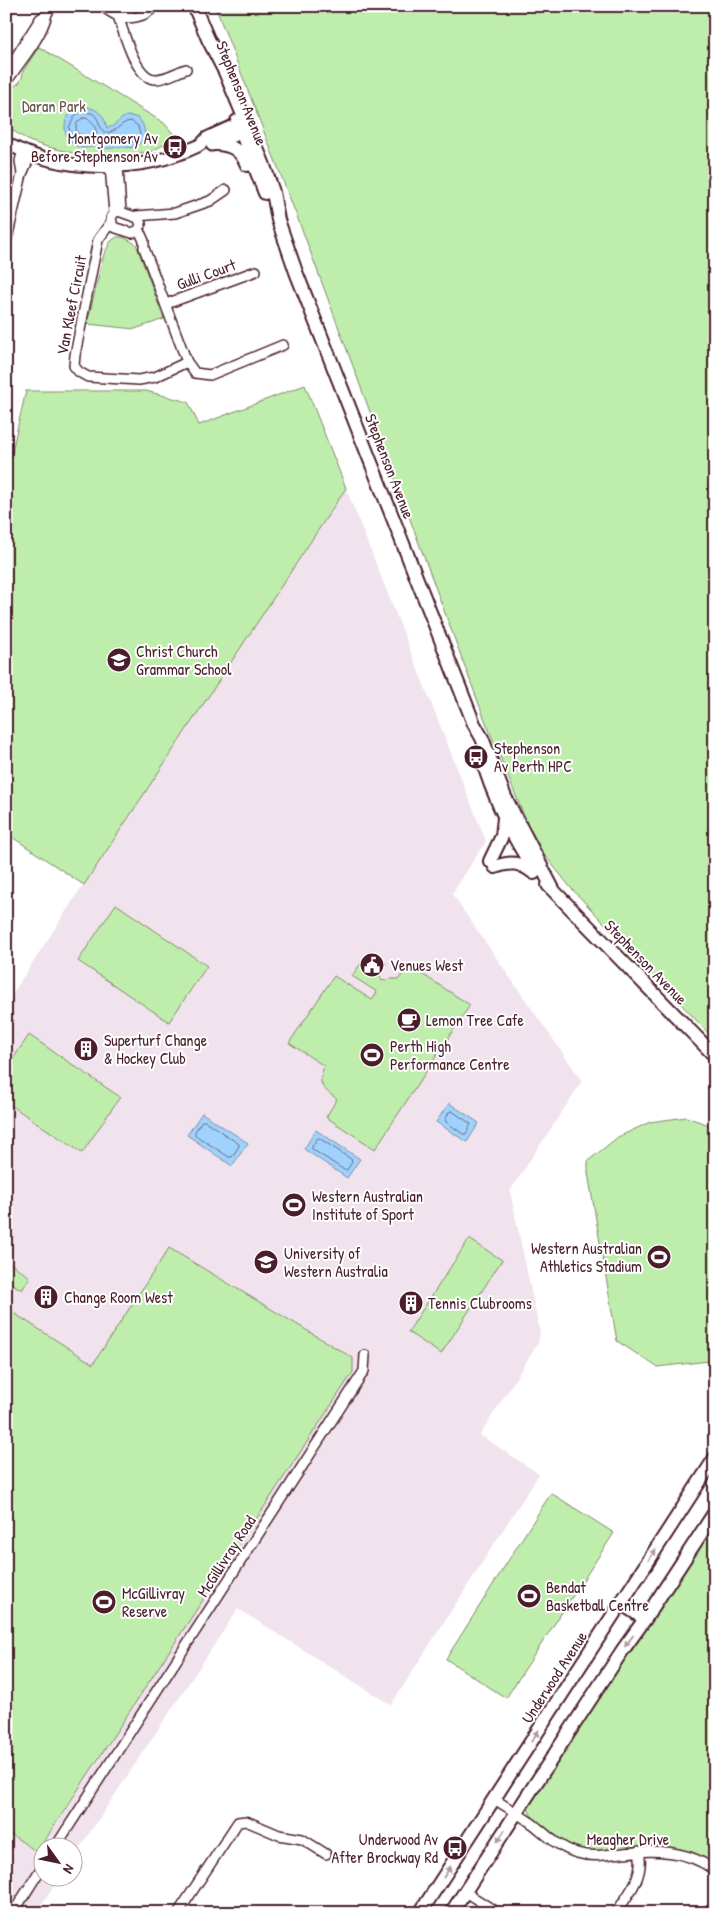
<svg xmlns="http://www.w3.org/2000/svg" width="721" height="1919" font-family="'Patrick Hand',sans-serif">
<rect width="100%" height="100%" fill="#fff"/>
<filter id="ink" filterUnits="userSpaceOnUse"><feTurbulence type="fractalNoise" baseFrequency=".02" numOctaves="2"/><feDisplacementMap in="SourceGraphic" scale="10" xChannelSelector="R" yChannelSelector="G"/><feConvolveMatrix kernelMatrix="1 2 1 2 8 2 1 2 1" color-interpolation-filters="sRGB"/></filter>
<g filter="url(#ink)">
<path fill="#f1e3ed" d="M305,385l181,456 -34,53 130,187 -72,110 30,142 -2,10 -58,92 59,39 -148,231 -153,-96 -165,249 -1,-12h-30v30l18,1 -24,36h-7l-23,-21v-888l77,-119 -77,-52v-356l20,-86h120l42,11 11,23z"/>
<path fill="#bfeeac" stroke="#84866c" d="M215,6h500v1034l-144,-152 -36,-45 -52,-128 -180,-483z
M39,47l125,76 13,15 -27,14 -57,6 -49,-12 -15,-5 -23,-15v-31l4,-6 9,-6 3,-5 1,-7z
M117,237h6l13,7 28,75 -29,10 -48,-5 17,-70 7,-13z
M305,385l41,103 -262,397 -78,-52v-356l20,-86h120l42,11 11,23z
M116,904l91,62 -38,56 -91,-61z
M369,952l17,11 -7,10 3,8 8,-2h9l9,-14 62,40 -95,144 -49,-32 11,-18c-15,-11 -20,-14 -13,-33l-35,-23 45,-67 38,24 5,-8 -25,-16z
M29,1035l91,62 -38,56 -76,-51v-33z
M686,1117l29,10v231l-6,3 -52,6 -40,-26 -29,-168v-12l30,-24 32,-15z
M469,1239l33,21 -61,94 -33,-22z
M169,1248l184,110v14l-316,480 -31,-21v-523l87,56z
M10,1263l20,14 -8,13 -16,-10v-11z
M551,1493l63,40 -108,165 -60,-39z
M715,1521v346c-15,-6 -31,-15 -46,-19 -6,-1 -13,0 -19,-1 -48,-2 -62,20 -104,-18 -8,-8 -17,-12 -18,-23z"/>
<path fill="#9fd3fd" stroke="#7d8ba9" d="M79,107c16,-1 25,6 28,21 14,-3 13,-17 31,-10 9,9 10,24 -4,29 -5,2 -10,-1 -15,0 -10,1 -8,3 -19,0 -4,-2 -10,1 -15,1 -11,0 -20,-9 -20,-20 -1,-10 6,-16 14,-21z
M449,1103l30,20 -12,19 -31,-20z
M202,1113l46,30 -16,23 -45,-31z
M316,1130l44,29 -13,19 -43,-29z"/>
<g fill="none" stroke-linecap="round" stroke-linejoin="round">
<path stroke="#6c677f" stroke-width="1" d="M81,112c21,-1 14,11 24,21 12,0 15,-11 26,-12l7,5 2,9c-6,10 -12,6 -21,7 -4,0 -8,3 -12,3 -2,-1 -4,-3 -7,-4 -14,-2 -27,10 -31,-14l6,-11z
M83,118c10,0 14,9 13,17l-11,2 -7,-3c-4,-7 -2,-13 5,-16z
M452,1111l19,13 -5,10h-3l-18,-13 4,-9z
M202,1121h3l34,23v2l-7,11h-3l-34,-22v-3z
M319,1138l32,21 1,3 -5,8h-3l-32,-21v-3l5,-7z"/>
<defs>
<path id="minor" d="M102,6c4,3 9,7 14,9 11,6 31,2 38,-9
M118,16c6,17 18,64 38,63 10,0 21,-7 30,-10
M118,16l10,-4 5,-6
M9,68l31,-49 7,-5 4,-8
M6,83c14,-22 35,-44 41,-69
M110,166l4,47
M118,166l3,46
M22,174l-2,-13 3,-11
M118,211l20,7 3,6 -2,6 -7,3 -19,-6 -2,-9 3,-5z
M136,216l39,-3 35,-12 16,-11
M111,222l-13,18 -23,115 -1,11 5,6 9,5 51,3 16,-3 32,-15 -43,-114v-7l-5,-11
M6,243l16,-69 9,-20
M166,304l90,-33
M187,362l8,11 15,2 73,-30
M494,1799c13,8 26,16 39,25 14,11 26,24 44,29 16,5 30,1 46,0 31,-4 67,-3 92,18
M56,1846l308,-475 1,-16
M465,1892l33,21
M13,1913l29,-46
M178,1913l60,-91 8,-1 33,14 23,4 24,15
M616,1913c13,-20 29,-37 23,-62"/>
<path id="tertiary" d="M6,143c57,31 134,31 192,3 4,-2 6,-5 9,-8 7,-4 16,-7 24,-11l14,8
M212,145l22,-9 7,-5v-4"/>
<path id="secondary" d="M194,6l14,33 17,33 38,91 10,29 5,28 18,52 178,452 8,14 23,59 49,94
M237,121l28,72
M215,144c16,0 26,6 32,21
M482,760c12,37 28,73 50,106
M490,861l12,-25 2,-18
M495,867c16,-6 25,-5 39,6
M548,885l167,171
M621,1603l24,16
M420,1913l295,-455
M451,1913l171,-262 23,-32 70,-107"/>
<path id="primary" d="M6,1907l7,6"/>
</defs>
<use href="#minor" stroke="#4a1f2b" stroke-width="12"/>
<use href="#tertiary" stroke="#4a1f2b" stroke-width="15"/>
<use href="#secondary" stroke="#4a1f2b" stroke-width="16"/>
<use href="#primary" stroke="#4a1f2b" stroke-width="18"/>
<use href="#minor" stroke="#fff" stroke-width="9"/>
<use href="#tertiary" stroke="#fff" stroke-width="11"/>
<use href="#secondary" stroke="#fff" stroke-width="12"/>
<use href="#primary" stroke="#fff" stroke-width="14"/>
</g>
<defs><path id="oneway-solid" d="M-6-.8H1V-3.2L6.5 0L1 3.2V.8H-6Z" transform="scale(1.25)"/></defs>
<g fill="#ae9aa0">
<use href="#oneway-solid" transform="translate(652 1555) rotate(-57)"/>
<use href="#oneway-solid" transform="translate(629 1641) rotate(127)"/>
<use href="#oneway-solid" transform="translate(535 1736) rotate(-57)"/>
<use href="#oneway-solid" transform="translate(501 1836) rotate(123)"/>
<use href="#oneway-solid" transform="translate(447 1872) rotate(-57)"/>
</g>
</g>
<defs>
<symbol id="bus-disc" viewBox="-11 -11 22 22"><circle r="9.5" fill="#4a1f2b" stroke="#fff"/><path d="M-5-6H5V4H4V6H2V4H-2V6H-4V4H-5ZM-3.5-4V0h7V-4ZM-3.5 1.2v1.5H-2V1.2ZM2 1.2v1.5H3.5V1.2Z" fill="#fff"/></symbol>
<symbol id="school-disc" viewBox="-11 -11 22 22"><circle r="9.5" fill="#4a1f2b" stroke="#fff"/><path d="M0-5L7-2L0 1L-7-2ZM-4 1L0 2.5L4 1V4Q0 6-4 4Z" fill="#fff"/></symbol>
<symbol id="civic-disc" viewBox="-11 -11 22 22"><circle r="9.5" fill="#4a1f2b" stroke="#fff"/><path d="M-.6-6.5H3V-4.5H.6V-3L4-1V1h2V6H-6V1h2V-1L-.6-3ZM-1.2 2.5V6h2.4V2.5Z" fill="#fff"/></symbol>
<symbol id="cafe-disc" viewBox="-11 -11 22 22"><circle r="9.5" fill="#4a1f2b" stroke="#fff"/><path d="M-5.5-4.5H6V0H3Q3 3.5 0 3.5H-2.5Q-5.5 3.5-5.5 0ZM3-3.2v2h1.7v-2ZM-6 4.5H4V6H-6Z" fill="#fff"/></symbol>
<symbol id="building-disc" viewBox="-11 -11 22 22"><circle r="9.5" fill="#4a1f2b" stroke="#fff"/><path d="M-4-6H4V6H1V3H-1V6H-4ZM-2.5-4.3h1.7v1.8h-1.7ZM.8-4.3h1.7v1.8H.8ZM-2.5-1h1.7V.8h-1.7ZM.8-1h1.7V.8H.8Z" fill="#fff"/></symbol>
<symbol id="stadium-disc" viewBox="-11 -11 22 22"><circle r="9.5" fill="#4a1f2b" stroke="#fff"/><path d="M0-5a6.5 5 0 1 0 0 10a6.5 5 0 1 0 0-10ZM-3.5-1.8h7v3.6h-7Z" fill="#fff"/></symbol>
<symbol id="university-disc" viewBox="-11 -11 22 22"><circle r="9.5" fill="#4a1f2b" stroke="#fff"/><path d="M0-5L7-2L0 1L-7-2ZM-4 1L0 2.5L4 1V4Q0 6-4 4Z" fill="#fff"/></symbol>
</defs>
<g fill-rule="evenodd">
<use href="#bus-disc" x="161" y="133" width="28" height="28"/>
<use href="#school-disc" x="105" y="646" width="28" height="28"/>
<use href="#bus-disc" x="462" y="743" width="28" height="28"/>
<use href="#civic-disc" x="358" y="951" width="28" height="28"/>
<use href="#cafe-disc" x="395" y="1006" width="28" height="28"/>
<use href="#building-disc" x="72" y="1035" width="28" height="28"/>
<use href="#stadium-disc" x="358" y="1041" width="28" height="28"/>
<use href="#stadium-disc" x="280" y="1191" width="28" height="28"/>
<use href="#stadium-disc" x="645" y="1243" width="28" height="28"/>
<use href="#university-disc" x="252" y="1248" width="28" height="28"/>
<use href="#building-disc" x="32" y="1283" width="28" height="28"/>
<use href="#building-disc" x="397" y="1289" width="28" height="28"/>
<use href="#stadium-disc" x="515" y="1582" width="28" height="28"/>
<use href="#stadium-disc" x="90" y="1588" width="28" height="28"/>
<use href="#bus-disc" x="441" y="1834" width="28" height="28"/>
</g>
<g text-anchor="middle" stroke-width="4" stroke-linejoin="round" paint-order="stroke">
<g font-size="16" fill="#4a1f2b" stroke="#fff">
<text transform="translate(242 93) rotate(68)" y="6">Stephenson Avenue</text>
<text transform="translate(206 274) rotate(-20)" y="6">Gulli Court</text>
<text transform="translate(71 305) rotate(-79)" y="6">Van Kleef Circuit</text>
<text transform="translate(390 466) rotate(69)" y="6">Stephenson Avenue</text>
<text transform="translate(646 962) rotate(46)" y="6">Stephenson Avenue</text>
<text transform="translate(226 1556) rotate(-57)" y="6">McGillivray Road</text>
<text transform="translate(554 1677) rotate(-57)" y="6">Underwood Avenue</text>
<text x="628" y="1845">Meagher Drive</text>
</g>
<g font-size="16" fill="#67534b" stroke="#fff">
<text x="54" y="112">Daran Park</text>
</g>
<g font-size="16" fill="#4a1f2b" stroke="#fff" text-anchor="start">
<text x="158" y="144" text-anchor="end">Montgomery Av<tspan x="158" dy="18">Before Stephenson Av</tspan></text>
<text x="136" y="657">Christ Church<tspan x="136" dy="18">Grammar School</tspan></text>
<text x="494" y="754">Stephenson<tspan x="494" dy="18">Av Perth HPC</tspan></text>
<text x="390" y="971">Venues West</text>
<text x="426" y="1026">Lemon Tree Cafe</text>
<text x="104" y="1046">Superturf Change<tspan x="104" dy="18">&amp; Hockey Club</tspan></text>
<text x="390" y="1052">Perth High<tspan x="390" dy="18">Performance Centre</tspan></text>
<text x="312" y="1202">Western Australian<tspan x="312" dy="18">Institute of Sport</tspan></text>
<text x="642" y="1254" text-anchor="end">Western Australian<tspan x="642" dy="18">Athletics Stadium</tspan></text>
<text x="284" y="1259">University of<tspan x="284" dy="18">Western Australia</tspan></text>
<text x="64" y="1303">Change Room West</text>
<text x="428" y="1309">Tennis Clubrooms</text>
<text x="546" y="1593">Bendat<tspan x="546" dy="18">Basketball Centre</tspan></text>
<text x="122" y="1599">McGillivray<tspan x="122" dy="18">Reserve</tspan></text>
<text x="438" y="1845" text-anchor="end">Underwood Av<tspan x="438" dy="18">After Brockway Rd</tspan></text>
</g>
</g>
<rect width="721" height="1919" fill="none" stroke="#fff" stroke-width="25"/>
<rect x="12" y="12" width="696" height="1894" fill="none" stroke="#4a1f2b" stroke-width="2" filter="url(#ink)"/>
<g transform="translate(58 1862) rotate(123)"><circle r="24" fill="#ffffff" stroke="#b7a5aa"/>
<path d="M0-4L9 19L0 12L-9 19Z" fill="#4a1f2b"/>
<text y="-8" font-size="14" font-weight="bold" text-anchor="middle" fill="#4a1f2b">N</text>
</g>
</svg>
